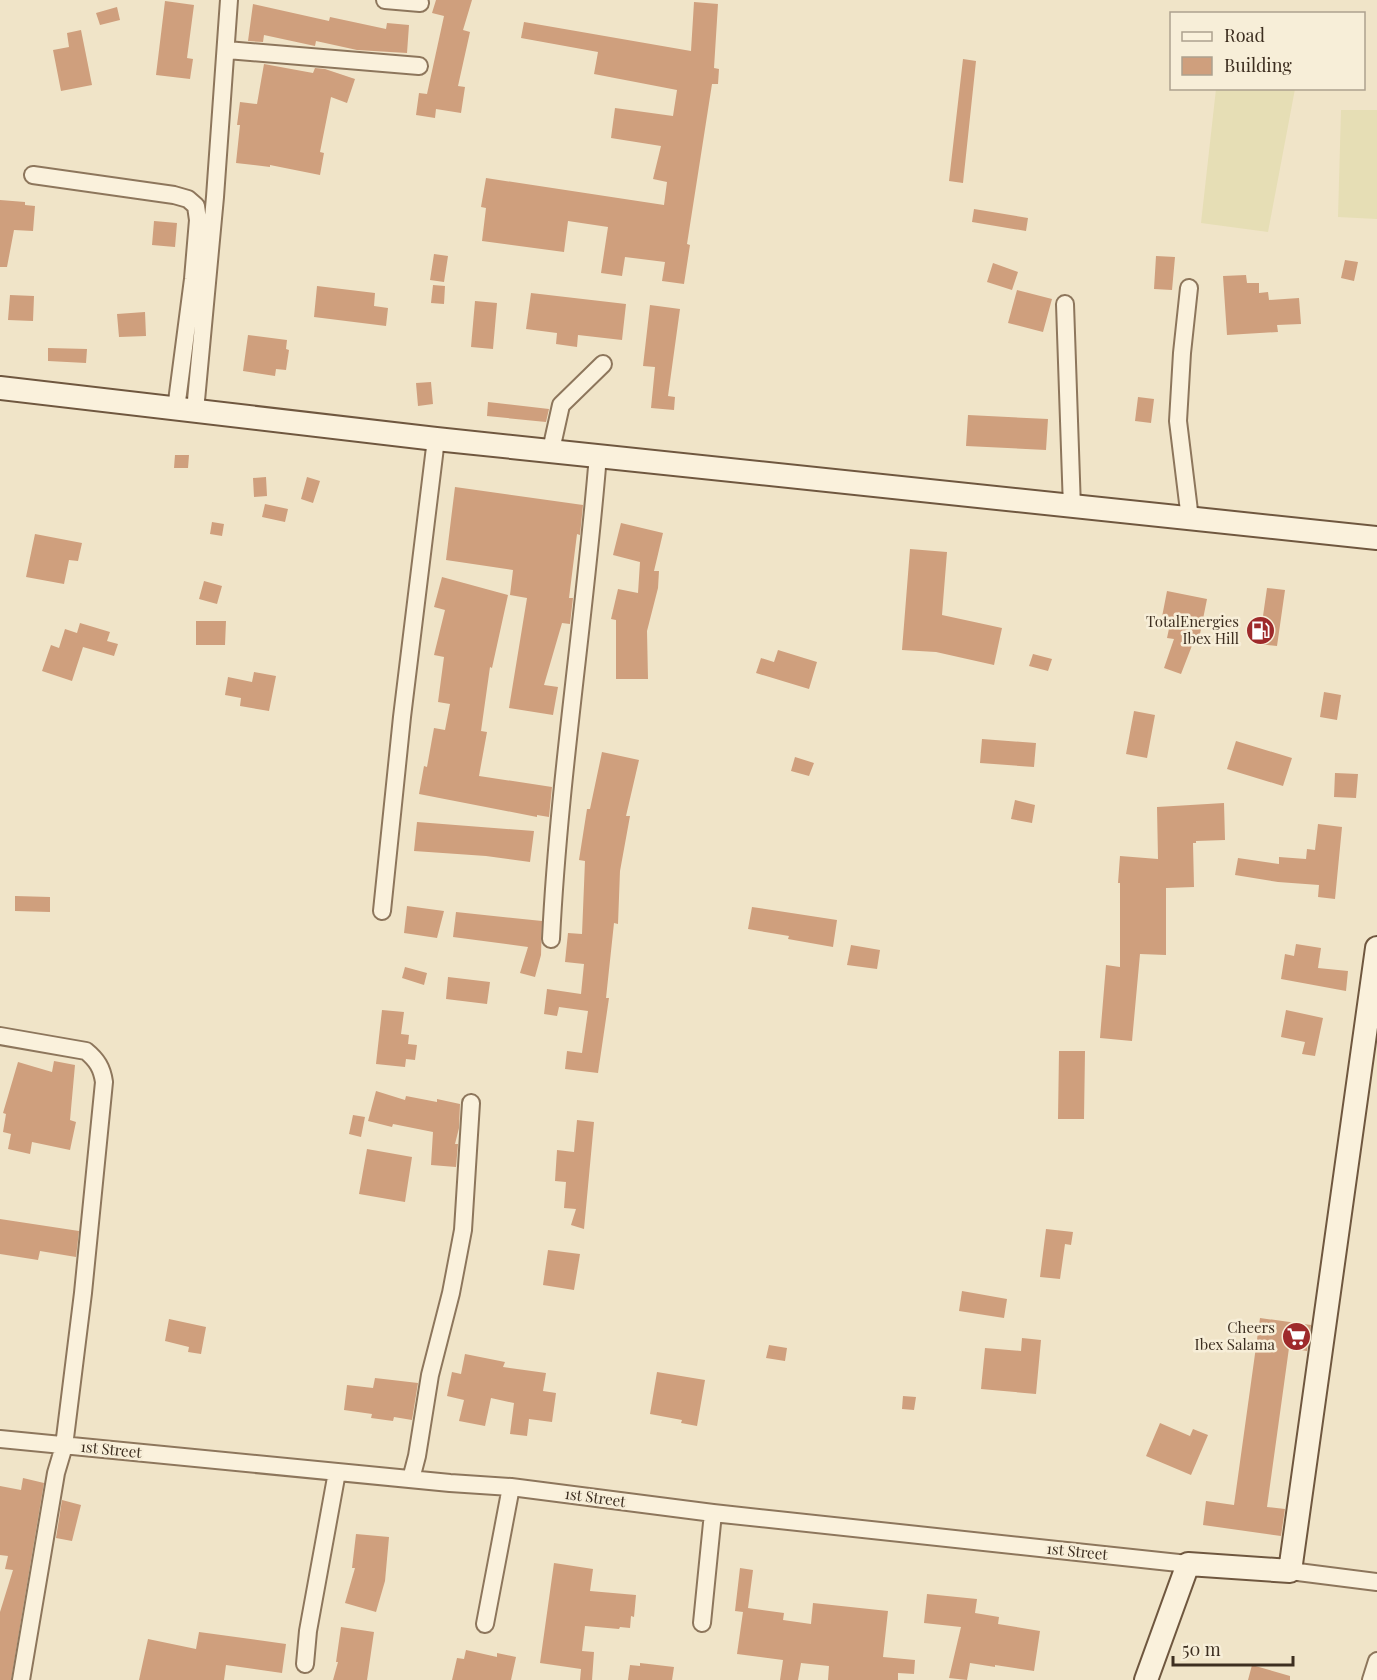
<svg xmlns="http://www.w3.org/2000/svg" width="1377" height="1680" font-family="'Playfair Display',serif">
<rect width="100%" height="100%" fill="#f0e4c8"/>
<path fill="#e6deb5" d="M1216,89h79l-27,143 -67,-9z
M1341,110h36v109l-39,-2z"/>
<path fill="#cf9f7d" d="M436,0h36l-9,30 7,2 -12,54 7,1 -4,26 -25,-4 -1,9 -19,-3 3,-22 8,1 17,-78 -12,-3z
M165,1l29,4 -7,53 6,1 -3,20 -34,-4z
M694,2l24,2 -4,64 5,1 -1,15h-6l-25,160 3,1 -6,39 -22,-3 3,-19 -40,-5 -3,19 -21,-3 7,-46 -40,-6 -4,31 -82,-11 4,-33 -5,-1 5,-29 178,27 3,-23 -14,-3 8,-33 -50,-8 4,-30 58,8 4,-26 -83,-16 4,-22 -77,-14 3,-16 167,29z
M253,4l76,17 1,-4 56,12 1,-6 22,2 -2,28 -50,-3 -41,-9 -1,5 -51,-11 -1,7 -15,-1z
M117,7l3,13 -20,5 -4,-12z
M81,30l11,55 -31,6 -8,-41 16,-3 -2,-14z
M963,59l13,2 -13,122 -14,-2z
M264,64l49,9 2,-5 10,1 30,10 -8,24 -16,-6 -11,55 4,1 -4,22 -50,-10v2l-34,-4 4,-38h-3l3,-23 17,2z
M0,200l25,2v3l10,1 -2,25 -19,-1 -7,37h-7z
M974,209l54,9 -2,13 -54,-9z
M154,221l23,2 -2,24 -23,-2z
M434,254l14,2 -4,26 -14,-2z
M1156,256l19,1 -3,33 -18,-1z
M1345,260l13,2 -4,19 -13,-3z
M993,263l25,9 -6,18 -25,-8z
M1246,275l1,8h12v10l9,-1 1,8 30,-2 2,26 -24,1 1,7 -51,3 -4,-59z
M433,285l12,1 -1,18 -13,-1z
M317,286l58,7 -1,13 14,2 -2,18 -72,-9z
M1017,290l35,9 -9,33 -35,-9z
M531,293l95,11 -4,36 -44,-5 -1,12 -21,-3 1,-11 -31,-4z
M10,295l24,1 -1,25 -25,-1z
M475,301l22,2 -4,46 -22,-2z
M650,305l30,4 -12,87 7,1 -1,13 -23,-2 4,-41 -12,-1z
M145,312l1,24 -27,1 -2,-23z
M248,335l39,5 -1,9 3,1 -3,20 -10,-1 -1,7 -32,-5z
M48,348l39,1 -1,14 -38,-2z
M431,382l2,22 -15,2 -2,-23z
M1138,397l16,2 -3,24 -16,-2z
M488,402l61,7 -3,13 -59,-6z
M968,415l80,4 -2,31 -80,-4z
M175,455h14l-1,13h-14z
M266,477l1,19 -13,1 -1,-19z
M307,477l13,4 -7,22 -12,-4z
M455,487l128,18 -3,30 -3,-1 -8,64h4l-3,26 -8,-1 -18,62 14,2 -5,28 -44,-7 18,-110 -17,-3 3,-25 -67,-10z
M265,504l23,5 -3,13 -23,-5z
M212,522l12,2 -2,12 -12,-2z
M621,523l42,10 -9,38h5l-1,17 -11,43 1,48h-32v-59l-5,-1 7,-30 20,4 2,-31 -27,-7z
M35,534l47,9 -4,18 -9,-1 -5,24 -38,-7z
M910,549l37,3 -5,63 60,13 -8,37 -58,-13 -34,-2z
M442,577l66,18 -16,73 -2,-1 -9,64 6,1 -8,44 73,11 -3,30 -12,-2v2l-118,-23 5,-28 3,1 7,-39 11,2 5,-26 -12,-2 6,-45 -10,-2 11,-45 -11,-3z
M204,581l18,5 -5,18 -18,-5z
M1267,588l18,2 -8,56 -18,-2z
M1167,591l40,8 -9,45 -5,-1 -12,31 -17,-6 10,-29 -7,-1 3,-14 -9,-2z
M196,621h30l-1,24h-29z
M80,623l30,9 -3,9 11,3 -4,12 -31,-9 -11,34 -30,-10 9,-26 8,3 6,-19 12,4z
M778,650l39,12 -8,27 -53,-16 5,-15 13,4z
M1033,654l19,5 -4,12 -19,-5z
M254,672l22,4 -7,35 -29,-5 1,-8 -16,-3 3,-18 24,5z
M1324,692l17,3 -4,25 -17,-3z
M1134,711l21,4 -8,43 -21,-4z
M982,739l54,4 -2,24 -54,-4z
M1236,741l56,17 -9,28 -56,-17z
M602,752l37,8 -13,56h4l-10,55 -2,53 -4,-1 -8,75h3l-11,75 -33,-4 2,-18 15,2 6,-42 -29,-4 -2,9 -13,-2 3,-25 34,5 3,-30 -19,-2 3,-29 14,1 3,-73 -6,-1 8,-51h3z
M795,757l19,6 -5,13 -18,-5z
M1335,773l23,1 -2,24 -22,-1z
M1015,800l20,5 -3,18 -21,-4z
M1224,803l1,37 -29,1v2h-3l1,44 -28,1v67l-26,-1 -8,87 -32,-3 6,-73 14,2v-84h-2l2,-27 38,3 -1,-52z
M417,822l117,9 -4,31 -44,-6 -72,-5z
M1318,824l24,3 -7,72 -17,-2 1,-12 -41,-3 -43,-7 3,-17 41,6v-7l27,2 1,-10 8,1z
M15,896l35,1v15l-35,-1z
M407,906l37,5 -7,27 -33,-5z
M752,907l85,13 -4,27 -45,-8 1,-3 -41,-7z
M456,912l86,9 -1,34 -6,22 -15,-4 8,-26 -75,-10z
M1296,944l25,4 -3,20 30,3 -2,20 -65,-12 4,-25 9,2z
M851,945l29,5 -3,19 -30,-4z
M405,967l22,6 -3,12 -22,-7z
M448,977l42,5 -3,22 -41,-5z
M382,1010l22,2 -3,22 8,1 -1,9 9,1 -2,15 -9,-1 -1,8 -29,-3z
M1286,1010l37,8 -8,38 -13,-2 3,-12 -24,-5z
M1059,1051h26l-1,68h-26z
M54,1061l21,4 -5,55 6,2 -6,28 -38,-8 -2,12 -22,-5 3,-15 -8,-2 3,-18 -3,-1 15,-51 34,10z
M376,1091l29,9 1,-4 31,6v-3l23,5 -1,24 -4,16h3l-2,23 -25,-2 2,-33 -40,-8 -1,3 -24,-6z
M353,1115l12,2 -4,20 -12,-3z
M577,1120l17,2 -10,107 -13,-4 5,-16 -12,-1 2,-26 -11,-1 2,-31 17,2z
M367,1149l45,8 -7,45 -46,-8z
M0,1219l79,12 -3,26 -36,-6 -2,9 -38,-6z
M1046,1229l27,3 -2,13 -6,-1 -5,35 -20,-2z
M548,1250l32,4 -6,36 -31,-5z
M962,1291l45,8 -3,19 -45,-7z
M1260,1318l51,7 -4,26 -18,-3 -22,159 18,2 -4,27 -78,-11 3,-24 28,4z
M169,1319l37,8 -5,27 -13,-2 1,-5 -24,-6z
M1022,1338l19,2 -5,54 -55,-5 4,-41 36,3z
M769,1345l18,3 -2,13 -19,-3z
M465,1354l40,8 -2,5 43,6 -3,18 13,2 -4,29 -23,-3 -2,17 -17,-2 4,-31 -23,-5 -6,28 -26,-5 5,-21 -17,-4 5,-24 9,2z
M657,1372l48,8 -8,46 -16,-3 1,-3 -32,-6z
M375,1378l43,5 -6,37 -18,-3 -1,4 -22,-3 1,-4 -28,-4 3,-25 26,3z
M903,1396l13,1 -2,13 -12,-1z
M1160,1423l30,13 3,-7 15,6 -17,40 -45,-19z
M23,1478l21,5 -33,197h-11v-68l13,-42 -8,-1 3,-13 -8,-1v-69l21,4z
M62,1500l19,5 -9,36 -16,-3z
M356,1534l33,3 -4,44 -9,31 -31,-9 10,-35h-3z
M554,1563l39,6 -3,22 46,4 -2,22 -3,-1 -1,12 -10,-1 -1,2 -34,-3 -3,25 12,1 -2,28h-12l1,-11 -41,-6z
M740,1568l13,2 -5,38 36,5 -1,7 28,4 2,-21 75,8 -5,46 32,3 -1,14 -16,-1v7h-70l1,-14 -28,-3 -3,17h-18l3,-20 -46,-6 6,-42 -8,-1z
M927,1594l50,5 -2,14 24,4 -1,7 42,7 -6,40 -39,-6v2l-25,-4 -3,17 -18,-2 12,-51 -37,-4z
M341,1627l33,5 -7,48h-34l5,-18h-2z
M199,1632l87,12 -4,29 -56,-8 -2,15h-85l9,-41 48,10z
M466,1650l31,7v-4l19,4 -5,23h-59l5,-22 7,1z
M640,1663l34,4 -2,13h-44l2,-15 10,1z
M1252,1665l38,11v4h-42z"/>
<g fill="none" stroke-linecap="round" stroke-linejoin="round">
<defs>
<path id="street" d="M385,0l35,3
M227,50l192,16
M33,175l141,20 14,4 8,7 2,14 -5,59 -17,130
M1189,288l-7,65 -4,68 12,98
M1065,304l7,204
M195,411l20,-214 14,-197
M551,450l10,-45 42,-41
M382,911l20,-194 34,-278
M551,939c8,-162 34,-322 47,-484
M0,1036l86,15c11,9 16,17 18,31l-21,211 -19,153 -8,27 -35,207
M0,1439l450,44 61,4 202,26 475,51
M411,1479l6,-23 13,-81 21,-82 12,-63 8,-127
M1290,1571l87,11
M702,1623l11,-110
M485,1624l26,-137
M305,1664l3,-33 29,-159
M1371,1680l6,-19"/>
<path id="secondary" d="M0,388l436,51 941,99
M1146,1680l42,-116 102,7 87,-623"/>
</defs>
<use href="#street" stroke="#8d765c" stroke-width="20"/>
<use href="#secondary" stroke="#6f573f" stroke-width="26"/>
<use href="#street" stroke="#faf1dc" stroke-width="16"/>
<use href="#secondary" stroke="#faf1dc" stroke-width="22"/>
</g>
<defs>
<symbol id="fuel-disc" viewBox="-11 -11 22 22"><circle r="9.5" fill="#9e2a2b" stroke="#f7eed8"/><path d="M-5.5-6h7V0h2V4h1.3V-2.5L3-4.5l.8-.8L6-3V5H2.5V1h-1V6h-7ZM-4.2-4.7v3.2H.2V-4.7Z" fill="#fff"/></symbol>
<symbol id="supermarket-disc" viewBox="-11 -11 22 22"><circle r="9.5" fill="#9e2a2b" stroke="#f7eed8"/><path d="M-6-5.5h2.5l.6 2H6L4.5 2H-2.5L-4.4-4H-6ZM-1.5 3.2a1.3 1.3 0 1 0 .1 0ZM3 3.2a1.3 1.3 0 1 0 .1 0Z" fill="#fff"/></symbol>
</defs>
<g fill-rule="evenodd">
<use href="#fuel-disc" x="1244" y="614" width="33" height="33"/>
<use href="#supermarket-disc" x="1280" y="1320" width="33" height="33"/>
</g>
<g text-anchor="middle" stroke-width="5" stroke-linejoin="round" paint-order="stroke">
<g font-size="15" fill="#3d2e20" stroke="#f7eed8" text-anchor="end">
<text x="1239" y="627">TotalEnergies<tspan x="1239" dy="17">Ibex Hill</tspan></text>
<text x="1275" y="1333">Cheers<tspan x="1275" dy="17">Ibex Salama</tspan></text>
</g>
<g font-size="15" fill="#3d2e20" stroke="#f7eed8">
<text transform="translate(111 1450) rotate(6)" y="5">1st Street</text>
<text transform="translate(595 1498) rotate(8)" y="5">1st Street</text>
<text transform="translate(1077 1552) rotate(6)" y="5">1st Street</text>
</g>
</g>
<rect x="1170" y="12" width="195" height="78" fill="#f7eed8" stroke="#ada18e" stroke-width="1.5"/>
<rect x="1182" y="32" width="30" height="9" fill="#faf1dc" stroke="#ada18e" stroke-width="1.5"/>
<text x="1224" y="42" font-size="18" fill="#3d2e20">Road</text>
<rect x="1182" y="57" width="30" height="18" fill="#cf9f7d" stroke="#ada18e" stroke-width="1.5"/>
<text x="1224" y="72" font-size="18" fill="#3d2e20">Building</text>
<path d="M1173 1656v9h120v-9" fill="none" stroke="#3d2e20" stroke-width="3"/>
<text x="1182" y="1656" font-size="18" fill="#3d2e20" stroke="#f7eed8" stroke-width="4.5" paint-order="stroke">50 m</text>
</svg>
